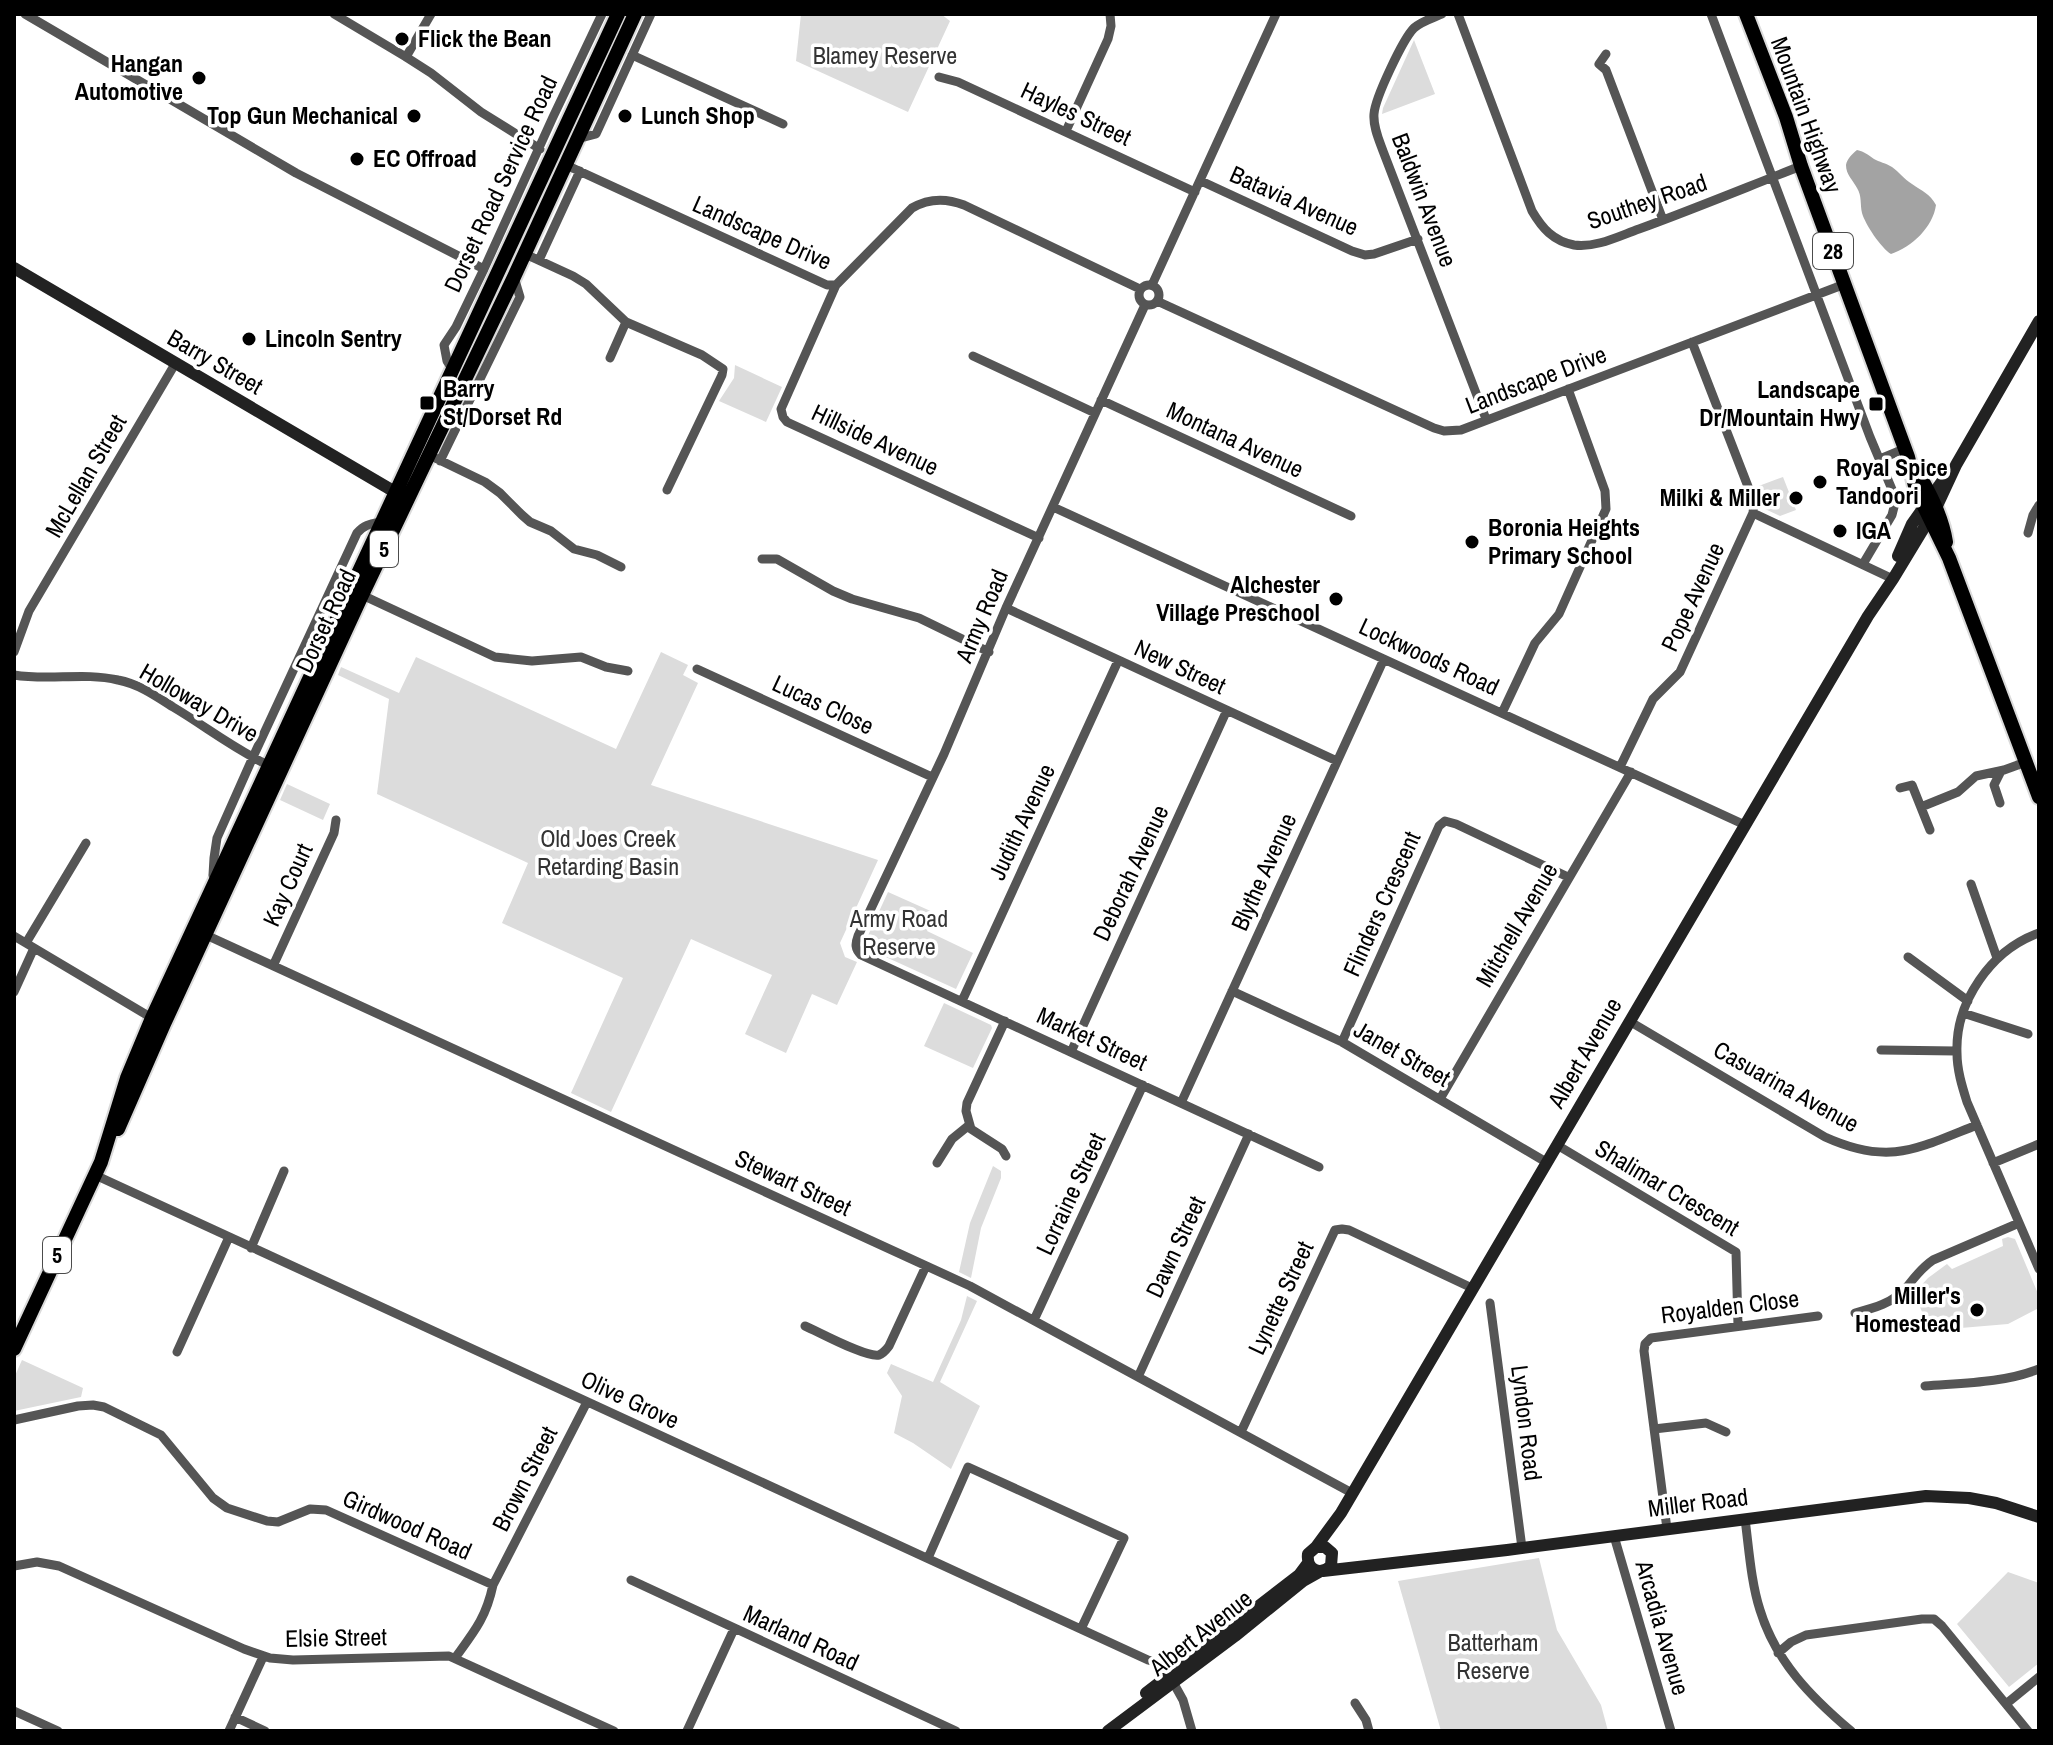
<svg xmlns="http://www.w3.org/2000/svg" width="2053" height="1745" font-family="'Archivo Narrow',sans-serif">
<rect width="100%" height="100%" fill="#fff"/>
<path fill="#dcdcdc" d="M801,14h140l9,7 -42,91 -112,-51z
M1414,40l21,54 -53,20 1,-6z
M735,365l47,22 -16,35 -47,-21 15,-23z
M1783,477l13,33 -16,6 -15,-7 -9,-22z
M661,652l27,13 -5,10 15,8 -47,102 227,75 -38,83 5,14 12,5 -20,43 -25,-11 -26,59 -41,-19 27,-59 -81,-36 -80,173 -40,-19 52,-115 -121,-55 26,-60 -151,-69 12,-95 -51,-24 3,-8 58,26 17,-36 200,92z
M287,784l43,20 -7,16 -43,-20z
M888,892l47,21 -8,18 46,22 -17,36 -90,-41 -1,-6z
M944,1003l47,22 1,3 -19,40 -49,-22z
M993,1166l8,5v7l-20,50 -10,50 -12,-6 11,-49z
M2008,1237l7,2 24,57v12l-31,16 -71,6 -6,3 -17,-40 14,-15 19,-14 5,5 51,-23 -1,-7z
M967,1296l10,5 -37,81 40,24 -29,63 -38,-26 -19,-10 8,-37 -15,-23 4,-9 42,18 28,-62z
M22,1360l61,28 -2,9 -67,14v-33z
M1539,1558l18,72 44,75 7,26h-167l-43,-150z
M2008,1572l31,11v80l-30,24 -52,-63z"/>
<path fill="#a3a3a3" d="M1857,150c8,2 10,4 17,9 5,3 12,4 18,8 7,5 12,12 20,17 10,7 18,10 24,21 -3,22 -24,42 -45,49 -10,-6 -26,-30 -29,-41 -2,-9 0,-17 -5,-25 -4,-8 -11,-13 -11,-23 1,-6 6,-11 11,-15z"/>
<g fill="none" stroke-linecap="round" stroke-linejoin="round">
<defs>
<path id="primary" d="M1746,14l40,103 15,49 107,291 8,33 33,68 90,239
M1916,469c13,23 26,47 30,73
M118,1129l46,-105 198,-429 152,-318 121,-263
M14,1349l87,-187 26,-84 25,-60c154,-336 311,-669 466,-1004"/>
</defs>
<use href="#primary" stroke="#dbdbdb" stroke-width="18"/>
<path stroke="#555" stroke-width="9" d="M25,14l271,159 188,96
M334,14l72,43 25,16 50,39 59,37
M1442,14c-9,4 -20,7 -28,14 -11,11 -39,70 -40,86 -1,13 5,26 9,37l103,268
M1458,14l74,197c10,17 21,30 42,34 22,3 45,-9 65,-16 55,-20 108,-42 162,-63
M1711,14l159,423 26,62 -4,16 -29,49
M1606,54l-7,10 7,6 57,150
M632,55l151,69
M406,57l25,-43
M939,77l19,5 237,110
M1066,131l42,-92 3,-13 -1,-12
M577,139l19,-5 55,-120
M566,165l261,120h9l76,-77c17,-10 34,-10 52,-3l176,84
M1201,181l151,70 13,4 9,-1 44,-15
M525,254l48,22 13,8 40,38 76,33 21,14 -1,6 -55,115
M539,260l41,-89
M1139 295a10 10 0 1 1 20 0a10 10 0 1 1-20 0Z
M836,285l-55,124 2,8 4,5 252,116
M1152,285l124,-271
M1157,301l277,127 10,3 17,-1 384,-146
M1145,305l-139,303 -62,146 -86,182c-3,8 -3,13 3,19l458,212
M973,356l122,57
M610,358l16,-36
M453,370l-6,-9 -3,-16 12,-18 28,-58 69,-152 49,-103
M1101,400l250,116
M429,455l56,27 15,11 22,22 8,7 21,9 23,18 23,6 24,12
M1880,459l24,-10
M440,461l80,-164 -6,-20
M1053,507l692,318
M1753,513l140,66
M2028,533l5,-18 6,-10
M762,559h15l56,32 19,8 67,19 70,34
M362,595l133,62 37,4 49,-4 25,10 22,4
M1006,608l331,153
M14,652l15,-41 146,-247
M697,669l235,108
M14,675c35,6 69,-3 104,5 21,4 38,16 55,27 32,19 61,42 95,58
M1502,713l33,-70 24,-29 47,-105 -1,-18 -37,-102
M1620,767l33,-68 27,-27 73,-159 1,-11 -62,-160
M1900,788l12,-3 18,45
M2000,803l-6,-18 7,-14
M1921,807l37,-15 18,-16 28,-6 22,-8
M215,878l-2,-3 1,-17 3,-20 36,-81 104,-224c7,-8 13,-9 23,-11
M1971,884l26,74
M2039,933c-48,17 -84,69 -82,120 0,17 5,33 10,49l72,167
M206,935l764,351 382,207
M14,936l138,82
M26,943l60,-100
M1908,957l60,44
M273,966l61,-133 2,-13
M1232,991l110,51 204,120
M14,992l20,-44
M962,1001l156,-340
M1963,1013l65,21
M1005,1021l-38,82 -1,8 5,18 31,20 4,7
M1629,1021l196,116c64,29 91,12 152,-12
M1342,1042l97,-216 6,-5 11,3 112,53
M1881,1050l75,1
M1071,1052l156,-342
M1440,1099l191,-327
M1181,1103l203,-444
M1557,1145l179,107 2,74
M937,1163l15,-24 16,-13
M1993,1163l46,-19
M95,1175l1053,485 18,5 7,6
M251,1248l33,-77
M1490,1303l32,245
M1855,1313c19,-5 38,-10 51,-25 9,-11 15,-20 27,-28l86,-37
M1034,1320l109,-235
M805,1326c14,6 61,32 74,29 5,-2 7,-5 10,-9l37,-80
M177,1352l52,-115
M1138,1377l111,-243
M1925,1386c38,-3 79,-3 114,-17
M14,1420l64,-14 15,-1 11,2 57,28 52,63 14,10 40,13 11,1 32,-13 16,1 167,75
M1654,1429l52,-6 20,9
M1241,1432l94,-202 7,-1 7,1 123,58
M1745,1519c4,30 6,63 15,91 16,52 51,87 91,121
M1667,1529l-23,-178 1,-7 6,-6 167,-22
M1614,1536l57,195
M928,1558l40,-91 156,71 -43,91
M14,1566l23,-4 22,4 185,83 26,9 23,2 156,-4 165,75
M631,1580l325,151
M1778,1653l13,-11 15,-7 116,-16h12l8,7 86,105
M455,1658c19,-26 31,-40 38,-73l94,-183
M1173,1682l10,18 9,31
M1355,1703l11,17 3,11
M2006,1704l33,-27
M14,1711l44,20
M235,1717l30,14
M229,1731l34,-74
M687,1731l47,-102"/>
<path stroke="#222" stroke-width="12" d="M14,268l381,224
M1898,556l14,-32 34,-48
M1316,1547h9l7,6 -1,13c-11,10 -25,4 -23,-12l8,-7 25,-34 527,-897 25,-37 43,-71 20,-43 83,-144
M1323,1571l184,-21 419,-54 43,2 27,5 43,14
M1146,1693l153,-118 9,-12
M1108,1731l127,-95 68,-55 16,-9"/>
<use href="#primary" stroke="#000" stroke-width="14"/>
</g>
<g fill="#000" stroke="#fff" stroke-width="3">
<circle cx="402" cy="39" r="8"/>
<circle cx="199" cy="78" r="8"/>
<circle cx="414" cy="116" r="8"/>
<circle cx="625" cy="116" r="8"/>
<circle cx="357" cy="159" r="8"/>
<circle cx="249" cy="339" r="8"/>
<rect x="419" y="395" width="16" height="16" rx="4"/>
<rect x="1868" y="396" width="16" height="16" rx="4"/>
<circle cx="1820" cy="482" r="8"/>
<circle cx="1796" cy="498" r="8"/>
<circle cx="1840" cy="531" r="8"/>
<circle cx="1472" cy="542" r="8"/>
<circle cx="1336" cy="599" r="8"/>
<circle cx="1977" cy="1310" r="8"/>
</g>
<g text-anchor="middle" stroke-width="7" stroke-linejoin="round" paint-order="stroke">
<g fill="#fff" stroke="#4c4c4c" stroke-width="2">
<rect x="1813" y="233" width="40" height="36" rx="6"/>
<rect x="370" y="531" width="28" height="36" rx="6"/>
<rect x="43" y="1237" width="28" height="36" rx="6"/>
</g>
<g font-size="22" font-weight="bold" fill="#000">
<text x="1833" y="259">28</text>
<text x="384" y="557">5</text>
<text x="57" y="1263">5</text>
</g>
<g font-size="24" font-weight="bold" fill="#000" stroke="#fff" text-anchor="start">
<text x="418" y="47">Flick the Bean</text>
<text x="183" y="72" text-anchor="end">Hangan<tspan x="183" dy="28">Automotive</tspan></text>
<text x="398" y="124" text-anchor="end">Top Gun Mechanical</text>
<text x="641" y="124">Lunch Shop</text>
<text x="373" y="167">EC Offroad</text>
<text x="265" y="347">Lincoln Sentry</text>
<text x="443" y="397">Barry<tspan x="443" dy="28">St/Dorset Rd</tspan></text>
<text x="1860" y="398" text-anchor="end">Landscape<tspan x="1860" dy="28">Dr/Mountain Hwy</tspan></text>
<text x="1836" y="476">Royal Spice<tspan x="1836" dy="28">Tandoori</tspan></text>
<text x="1780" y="506" text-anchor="end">Milki &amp; Miller</text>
<text x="1488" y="536">Boronia Heights<tspan x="1488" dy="28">Primary School</tspan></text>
<text x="1856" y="539">IGA</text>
<text x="1320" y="593" text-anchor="end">Alchester<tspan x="1320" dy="28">Village Preschool</tspan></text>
<text x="1961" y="1304" text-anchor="end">Miller's<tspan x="1961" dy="28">Homestead</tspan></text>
</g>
<g font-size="24" fill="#333" stroke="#fff">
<text x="885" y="64">Blamey Reserve</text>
<text x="608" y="847">Old Joes Creek<tspan x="608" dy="28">Retarding Basin</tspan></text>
<text x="899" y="927">Army Road<tspan x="899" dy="28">Reserve</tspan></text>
<text x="1493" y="1651">Batterham<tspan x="1493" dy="28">Reserve</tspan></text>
</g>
<g font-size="24" fill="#000" stroke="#fff">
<text transform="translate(1076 114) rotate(25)" y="8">Hayles Street</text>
<text transform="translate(1806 115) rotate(70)" y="8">Mountain Highway</text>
<text transform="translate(501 184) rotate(-65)" y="8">Dorset Road Service Road</text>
<text transform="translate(1424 200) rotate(69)" y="8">Baldwin Avenue</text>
<text transform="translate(1294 201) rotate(24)" y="8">Batavia Avenue</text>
<text transform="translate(1647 202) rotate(-19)" y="8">Southey Road</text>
<text transform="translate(762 233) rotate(24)" y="8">Landscape Drive</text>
<text transform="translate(215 362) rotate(30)" y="8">Barry Street</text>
<text transform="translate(1536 380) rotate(-21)" y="8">Landscape Drive</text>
<text transform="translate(875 440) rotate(25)" y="8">Hillside Avenue</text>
<text transform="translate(1235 440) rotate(25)" y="8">Montana Avenue</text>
<text transform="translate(86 476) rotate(-60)" y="8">McLellan Street</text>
<text transform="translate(1693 597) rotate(-65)" y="8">Pope Avenue</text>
<text transform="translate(982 616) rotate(-67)" y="8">Army Road</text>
<text transform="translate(326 621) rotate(-65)" y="8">Dorset Road</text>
<text transform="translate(1429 657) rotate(25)" y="8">Lockwoods Road</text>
<text transform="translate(1180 667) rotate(25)" y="8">New Street</text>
<text transform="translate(199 703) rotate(30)" y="8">Holloway Drive</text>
<text transform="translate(823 705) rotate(25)" y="8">Lucas Close</text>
<text transform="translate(1022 822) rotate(-65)" y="8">Judith Avenue</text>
<text transform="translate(1264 872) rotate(-66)" y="8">Blythe Avenue</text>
<text transform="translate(1131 873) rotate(-65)" y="8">Deborah Avenue</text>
<text transform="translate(288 885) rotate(-66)" y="8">Kay Court</text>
<text transform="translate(1382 904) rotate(-66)" y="8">Flinders Crescent</text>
<text transform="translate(1517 925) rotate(-60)" y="8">Mitchell Avenue</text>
<text transform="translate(1092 1039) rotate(25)" y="8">Market Street</text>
<text transform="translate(1585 1053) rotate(-60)" y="8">Albert Avenue</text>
<text transform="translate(1402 1054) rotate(30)" y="8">Janet Street</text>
<text transform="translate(1786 1087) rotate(29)" y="8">Casuarina Avenue</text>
<text transform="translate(793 1183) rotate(25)" y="8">Stewart Street</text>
<text transform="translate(1667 1188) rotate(31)" y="8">Shalimar Crescent</text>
<text transform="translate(1071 1194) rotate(-65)" y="8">Lorraine Street</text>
<text transform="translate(1176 1247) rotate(-65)" y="8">Dawn Street</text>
<text transform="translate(1281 1298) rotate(-65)" y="8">Lynette Street</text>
<text transform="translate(1730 1307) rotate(-7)" y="8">Royalden Close</text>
<text transform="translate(630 1400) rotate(25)" y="8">Olive Grove</text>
<text transform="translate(1526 1423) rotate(83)" y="8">Lyndon Road</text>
<text transform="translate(525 1479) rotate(-63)" y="8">Brown Street</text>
<text transform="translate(1698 1503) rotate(-7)" y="8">Miller Road</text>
<text transform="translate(407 1525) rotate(24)" y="8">Girdwood Road</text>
<text transform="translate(1662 1628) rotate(74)" y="8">Arcadia Avenue</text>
<text transform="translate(1201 1633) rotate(-38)" y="8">Albert Avenue</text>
<text transform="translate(336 1638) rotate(-1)" y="8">Elsie Street</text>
<text transform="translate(801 1638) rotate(25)" y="8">Marland Road</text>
</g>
</g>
<rect width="2053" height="1745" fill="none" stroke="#000000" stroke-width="32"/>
</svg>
